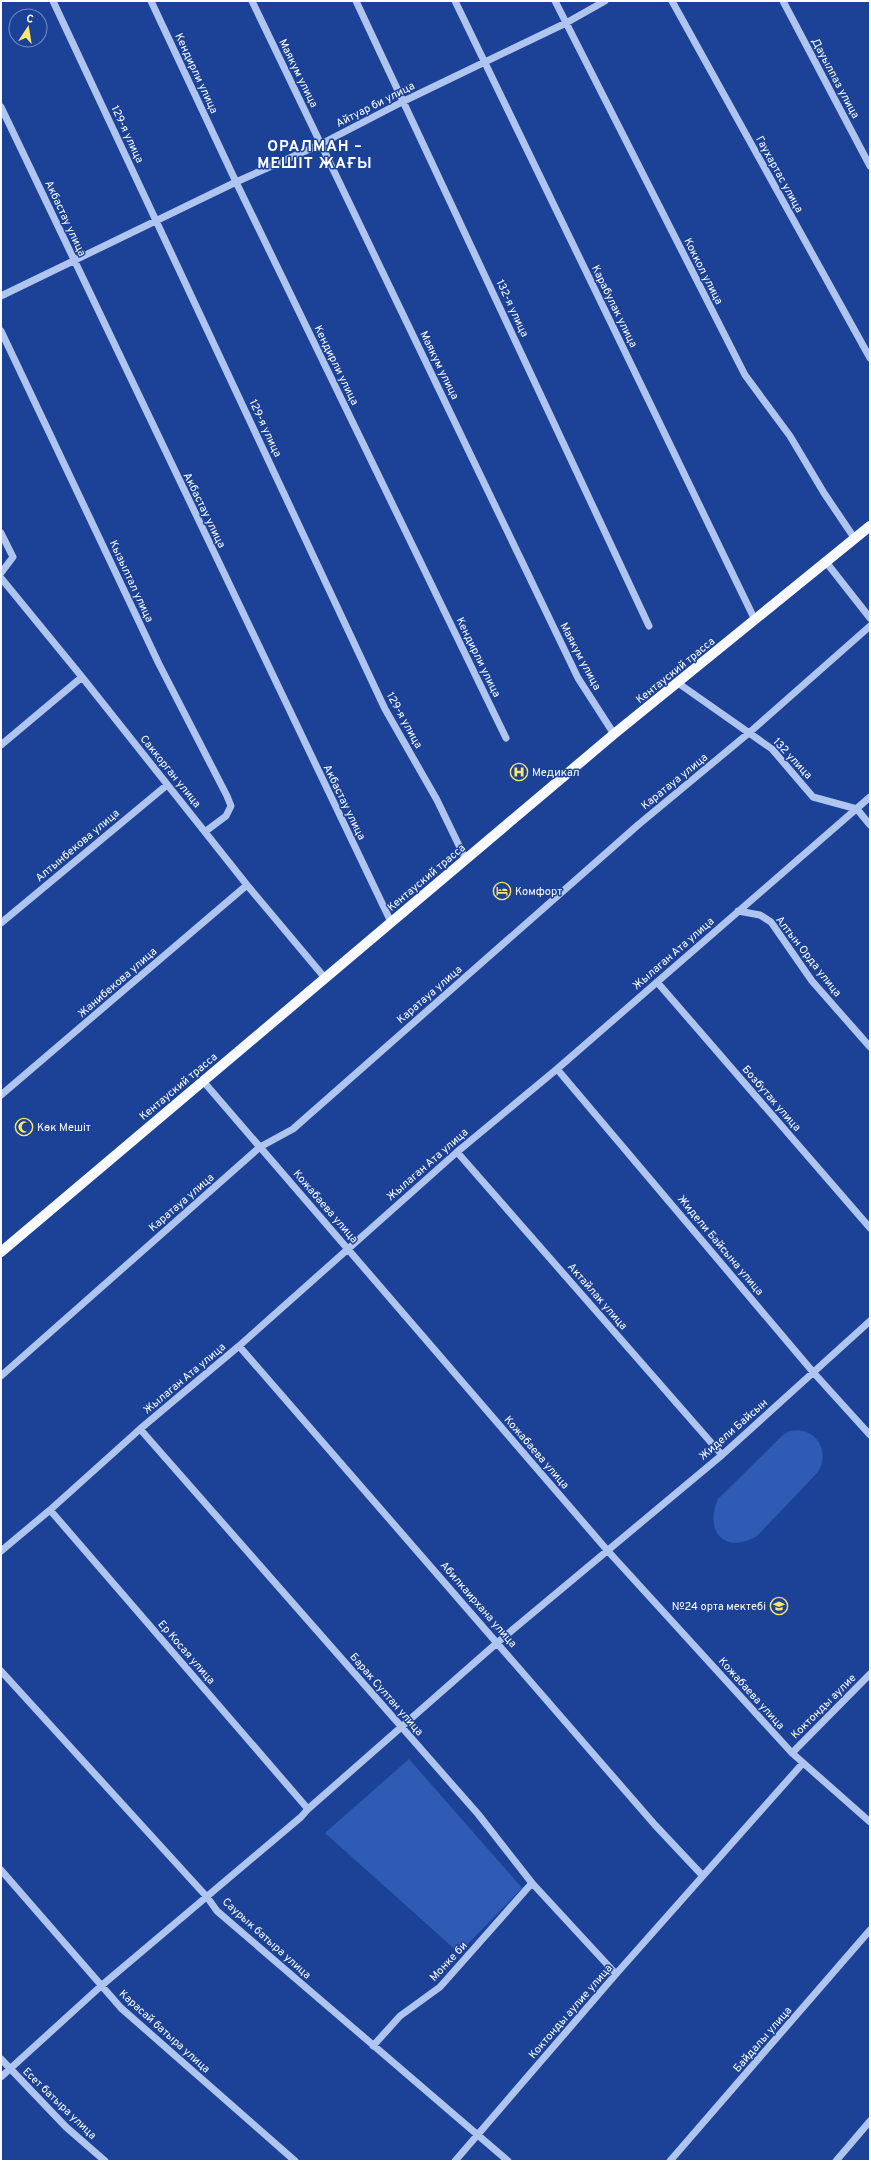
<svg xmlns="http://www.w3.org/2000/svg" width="871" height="2162" font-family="Overpass,sans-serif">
<rect width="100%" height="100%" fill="#1b4297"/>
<path fill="#2f5bb4" d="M798,1430c22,2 31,25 20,42l-61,64c-33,19 -53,-5 -39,-37l64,-63 7,-5z
M409,1759l113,129 -63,65 -134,-120z"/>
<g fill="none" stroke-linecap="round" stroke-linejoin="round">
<path stroke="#afc5f0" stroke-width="7" d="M53,1l332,708 52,91 29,60
M151,1l85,181 270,556
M252,1l326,677 36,56
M356,1l293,625
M455,1l300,619
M555,1l190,374 45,61 34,57 31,46
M672,1l198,357
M783,1l87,165
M1,107l390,815
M1,296l235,-114 85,-38 83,-43 162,-78 39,-22
M1,331l158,333 68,132 4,10 -5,10 -20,15
M1,533l12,24 -12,16
M826,562l44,56
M1,578l81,99 165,208 78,93
M678,683l94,66 41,48 44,12 13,16
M1,745l81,-68
M738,911l22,4 11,7 41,59 58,66
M1,923l166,-138
M657,982l213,246
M557,1069l256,303 57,63
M203,1081l404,469 185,203 78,69
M1,1095l246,-210
M457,1152l265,303
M239,1346l416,479 47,50
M1,1376l259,-229 33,-18 345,-304 112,-93 120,-106
M140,1429l338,385 54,69 84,91
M50,1510l258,299
M1,1551l49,-41 90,-81 99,-83 218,-194 100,-83 313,-272
M1,1671l206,226 10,14 291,250
M792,1753l78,-79
M1,1870l120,138 174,153
M373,2046l27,-30 40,-29 92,-104
M1,2059l65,68 39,34
M1,2077l100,-91 200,-169 7,-8 190,-167 224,-187 148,-134
M455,2161l161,-187 187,-211
M670,2161l200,-231
M836,2161l34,-40"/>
<path stroke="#f8faff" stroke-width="10" d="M1,1252l613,-518 256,-208"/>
</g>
<defs>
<symbol id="hospital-ring" viewBox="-11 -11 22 22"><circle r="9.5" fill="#1b4297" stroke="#ffe76e" stroke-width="1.5"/><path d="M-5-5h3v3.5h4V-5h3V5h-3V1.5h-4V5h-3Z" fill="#ffe76e"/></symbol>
<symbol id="hotel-ring" viewBox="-11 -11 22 22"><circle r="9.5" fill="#1b4297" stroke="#ffe76e" stroke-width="1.5"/><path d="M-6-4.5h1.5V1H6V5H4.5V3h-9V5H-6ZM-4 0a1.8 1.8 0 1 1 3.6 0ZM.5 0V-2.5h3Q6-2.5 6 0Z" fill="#ffe76e"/></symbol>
<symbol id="mosque-ring" viewBox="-11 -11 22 22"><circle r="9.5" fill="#1b4297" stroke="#ffe76e" stroke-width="1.5"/><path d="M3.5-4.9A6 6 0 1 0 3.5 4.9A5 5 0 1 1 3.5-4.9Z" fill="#ffe76e"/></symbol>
<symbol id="school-ring" viewBox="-11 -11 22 22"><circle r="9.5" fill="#1b4297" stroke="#ffe76e" stroke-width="1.5"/><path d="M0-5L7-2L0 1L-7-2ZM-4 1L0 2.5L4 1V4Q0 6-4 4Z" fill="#ffe76e"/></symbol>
</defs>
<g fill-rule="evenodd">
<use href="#hospital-ring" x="509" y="762" width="20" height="20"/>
<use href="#hotel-ring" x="492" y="881" width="20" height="20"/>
<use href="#mosque-ring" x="14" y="1117" width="20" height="20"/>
<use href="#school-ring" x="769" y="1596" width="20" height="20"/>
</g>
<g text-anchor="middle" stroke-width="3" stroke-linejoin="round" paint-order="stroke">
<g font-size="11" fill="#fff" stroke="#1b4297">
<text transform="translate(197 73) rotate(65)" y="4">Кендирли улица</text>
<text transform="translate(299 73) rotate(64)" y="4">Маякум улица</text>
<text transform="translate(836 78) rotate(62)" y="4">Дауылпаз улица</text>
<text transform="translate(375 104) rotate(-27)" y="4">Айтуар би улица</text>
<text transform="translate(128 134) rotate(65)" y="4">129-я улица</text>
<text transform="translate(780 174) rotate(61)" y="4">Гаухартас улица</text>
<text transform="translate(66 218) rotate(65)" y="4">Акбастау улица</text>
<text transform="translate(704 271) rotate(63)" y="4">Коккол улица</text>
<text transform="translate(615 306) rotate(64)" y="4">Карабулак улица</text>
<text transform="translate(513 308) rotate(65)" y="4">132-я улица</text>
<text transform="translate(337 365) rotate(64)" y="4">Кендирли улица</text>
<text transform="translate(440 365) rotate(64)" y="4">Маякум улица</text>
<text transform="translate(266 428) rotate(65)" y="4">129-я улица</text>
<text transform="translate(205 510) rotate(64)" y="4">Акбастау улица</text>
<text transform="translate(132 581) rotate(65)" y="4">Кызылтал улица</text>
<text transform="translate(581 656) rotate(62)" y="4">Маякум улица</text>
<text transform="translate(479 657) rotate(64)" y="4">Кендирли улица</text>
<text transform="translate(675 670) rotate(-39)" y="4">Кентауский трасса</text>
<text transform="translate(405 720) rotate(61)" y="4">129-я улица</text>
<text transform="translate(793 758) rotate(47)" y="4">132 улица</text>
<text transform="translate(171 771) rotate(51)" y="4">Саккорган улица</text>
<text transform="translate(674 781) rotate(-39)" y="4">Каратауа улица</text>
<text transform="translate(345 802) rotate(64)" y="4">Акбастау улица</text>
<text transform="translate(77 845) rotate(-40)" y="4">Алтынбекова улица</text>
<text transform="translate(426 877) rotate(-40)" y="4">Кентауский трасса</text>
<text transform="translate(673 953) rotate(-41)" y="4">Жылаган Ата улица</text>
<text transform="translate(809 956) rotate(52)" y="4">Алтын Орда улица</text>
<text transform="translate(117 982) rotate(-41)" y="4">Жанибекова улица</text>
<text transform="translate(429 994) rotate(-41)" y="4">Каратауа улица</text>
<text transform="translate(178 1086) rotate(-40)" y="4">Кентауский трасса</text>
<text transform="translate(772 1098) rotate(49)" y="4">Бозбутак улица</text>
<text transform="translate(427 1164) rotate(-41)" y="4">Жылаган Ата улица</text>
<text transform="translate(181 1202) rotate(-41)" y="4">Каратауа улица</text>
<text transform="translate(326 1206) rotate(49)" y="4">Кожабаева улица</text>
<text transform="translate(721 1245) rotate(50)" y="4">Жидели Байсына улица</text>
<text transform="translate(598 1296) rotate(49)" y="4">Актайлак улица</text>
<text transform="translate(184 1378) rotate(-40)" y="4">Жылаган Ата улица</text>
<text transform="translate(733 1429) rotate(-41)" y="4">Жидели Байсын</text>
<text transform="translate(537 1452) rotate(49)" y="4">Кожабаева улица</text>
<text transform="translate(479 1604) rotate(49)" y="4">Абилкаирхана улица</text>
<text transform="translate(187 1652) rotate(49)" y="4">Ер Косая улица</text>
<text transform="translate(752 1693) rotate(48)" y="4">Кожабаева улица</text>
<text transform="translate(387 1694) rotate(49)" y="4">Барак Султан улица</text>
<text transform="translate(823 1706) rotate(-45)" y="4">Коктонды аулие</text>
<text transform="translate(267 1938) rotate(42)" y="4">Саурык батыра улица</text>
<text transform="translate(448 1961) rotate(-47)" y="4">Монке би</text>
<text transform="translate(570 2011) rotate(-49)" y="4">Коктонды аулие улица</text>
<text transform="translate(165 2031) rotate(42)" y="4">Карасай батыра улица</text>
<text transform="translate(762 2039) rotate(-49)" y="4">Байдалы улица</text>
<text transform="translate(60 2103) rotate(44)" y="4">Есет батыра улица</text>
</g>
<g font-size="11" fill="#fff" stroke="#1b4297" text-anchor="start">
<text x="532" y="776">Медикал</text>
<text x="515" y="895">Комфорт</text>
<text x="37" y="1131">Көк Мешіт</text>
<text x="766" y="1610" text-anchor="end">№24 орта мектебі</text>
</g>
<g font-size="15" font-weight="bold" letter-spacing="1" fill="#fff" stroke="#1b4297">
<text x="315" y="151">ОРАЛМАН –<tspan x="315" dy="17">МЕШІТ ЖАҒЫ</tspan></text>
</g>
</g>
<rect width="871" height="2162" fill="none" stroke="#ffffff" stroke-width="4"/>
<g transform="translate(28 28) rotate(12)"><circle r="19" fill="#1b4297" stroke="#768ec1"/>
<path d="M0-3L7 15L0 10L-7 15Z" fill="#ffe76e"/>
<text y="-6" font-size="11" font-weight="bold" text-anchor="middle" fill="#ffffff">С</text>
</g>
</svg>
